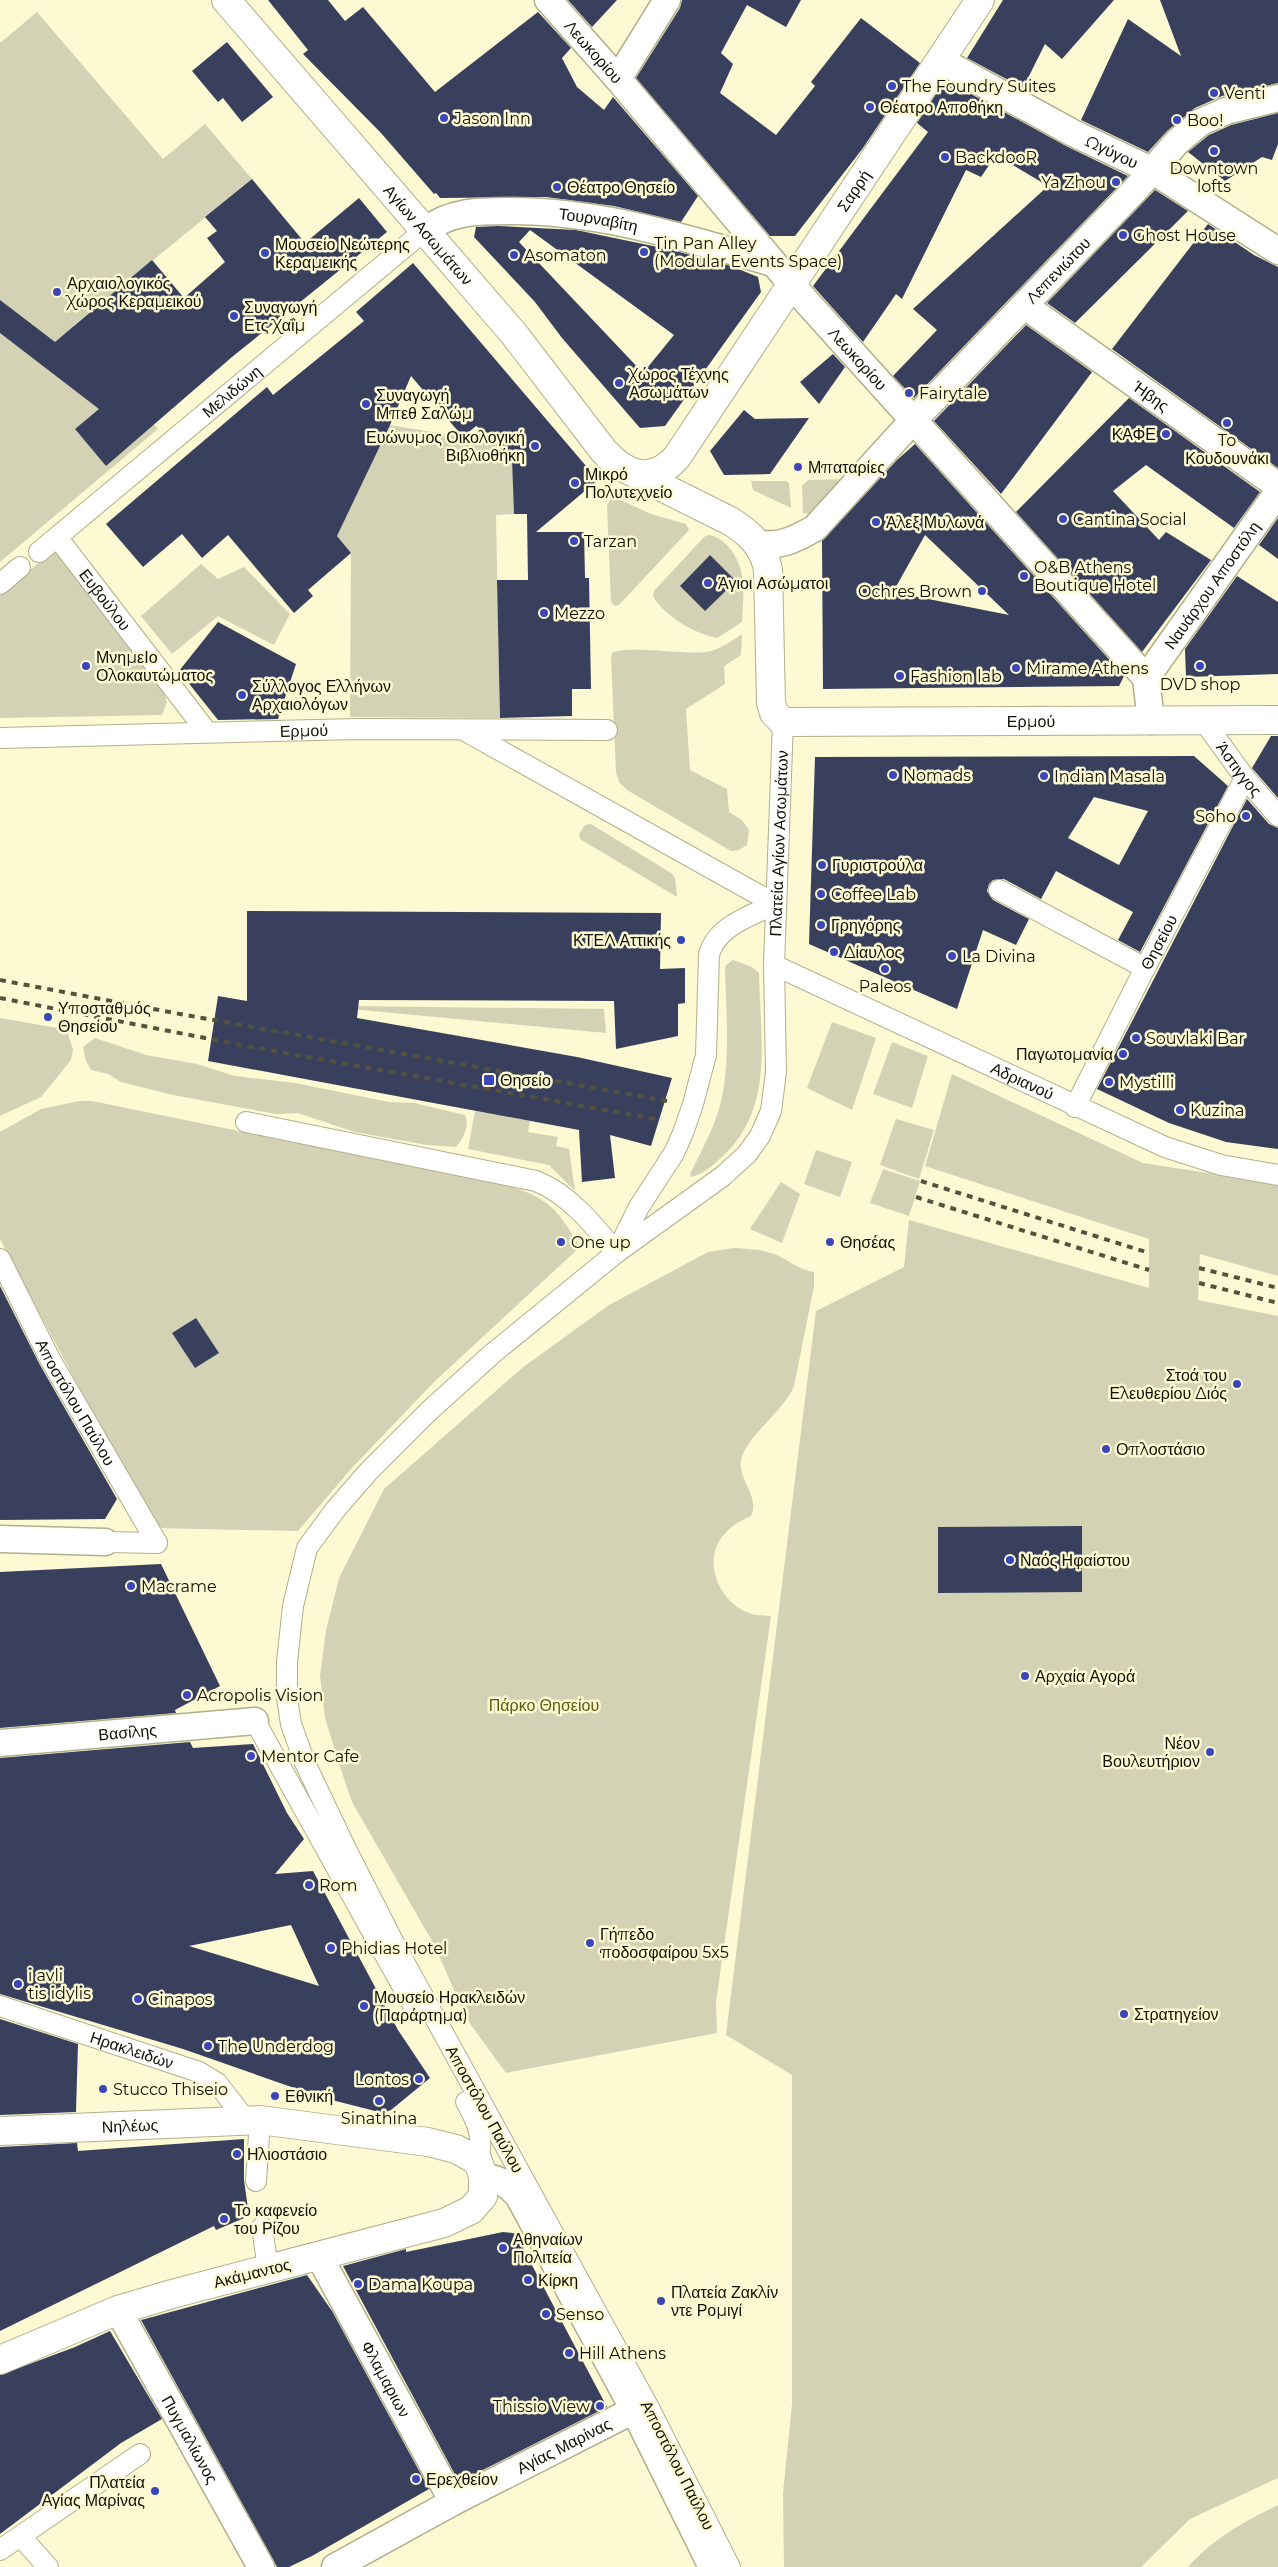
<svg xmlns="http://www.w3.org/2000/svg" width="1278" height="2567" font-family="Montserrat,sans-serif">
<rect width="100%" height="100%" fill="#fcf9d3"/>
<path fill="#d4d2b5" d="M37,12l126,147 42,-35 47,55 -179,147 85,103 -158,133v-519z
M390,425l73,12 33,1 17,22 1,54 -18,1 4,203 -150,-1 1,-164 -14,-17z
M853,479l-39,36 -11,-2 -1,-27 6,-6z
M751,481h35l3,2 2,25 -38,-18z
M616,498l35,16 35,10 3,6 -70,75 -4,1 -4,-4 -4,-97 3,-5z
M708,535c10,1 17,7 23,15 17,23 12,45 11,72l-25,16c-22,-4 -53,-22 -64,-42l1,-5 50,-54z
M54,550l110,143 3,9 -5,13 -162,3v-123z
M201,564l17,15 26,-12 46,47 -16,31 -56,-29 -46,38 -31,-38z
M742,634l-1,21 -17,11 1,18 -39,25 4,61 37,19 2,23 13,8 7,10 -2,15 -8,5 -8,1 -104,-61 -8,-8 -3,-10 -5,-114 1,-5c14,-8 73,2 94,-1 14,-2 25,-11 36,-18z
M591,824l80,49 4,5 2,19 -97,-58 -1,-5 6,-9z
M733,960l19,7 7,6c1,64 16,135 -36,183 -9,8 -20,19 -32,21l-1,-3c13,-26 28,-53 33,-82 7,-40 3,-82 2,-123l1,-4z
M351,1006l253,3 2,24 -255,-24z
M0,1018l63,11 5,5 5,16 -2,10 -30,37 -41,19z
M832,1022l44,16 -24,72 -45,-22z
M95,1038l51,17 51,9 38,12 60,7 94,19 25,1 51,12c5,11 -2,24 -9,32l-29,-2 -72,-13 -57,-19 -22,1 -103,-19 -52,-13 -13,-8 -17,-4 -5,-9 -3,-14z
M892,1042l36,14 -16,52 -39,-14z
M952,1074l191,89 135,21v92l-78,-22 -2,46 80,16v1162l-88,41 -49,48h-357l-1,-74 9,-89v-329l-66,-40 90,-724 88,-44 5,-47 240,68v-49l-224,-73z
M79,1101h13l417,85c40,12 50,25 71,61l-146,135 -83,87 -53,62 -144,-3 -154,-289v-107l41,-23z
M475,1111l55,10 -2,11 30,5 -2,9 13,3 6,42 -26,-26 -81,-16z
M896,1119l38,11 -15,49 -39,-14z
M816,1150l36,12 -12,35 -36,-13z
M883,1169l37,12 -11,35 -39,-13z
M781,1182l19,12 -18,49 -32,-14z
M734,1248c13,1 27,1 40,6 14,5 24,16 40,18v14l-20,100c-9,24 -50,52 -53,75 -3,19 19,35 10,55 -32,13 -47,39 -31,71 7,13 18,23 32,27 6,2 13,1 19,2l-55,386 1,31 -211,40 -35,-48 -12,-23 -23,-54 -84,-146 -11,-32 -16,-52 -5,-42 6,-46 13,-52 45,-89 138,-121 87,-63 99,-53z
M1278,2505v62h-90c24,-28 57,-46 90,-62z"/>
<path fill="#39405d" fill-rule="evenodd" d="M268,0h60l17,21 18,-14 72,85 103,-80 33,36 -9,10 15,29 27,23 9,-13 85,99 -17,26 -67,-16 -68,-9 -106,1 -4,-5 -2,1 -53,-61 -78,-79 5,-4z
M568,0h49l-25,27z
M682,0h119l-15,27 -39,-22 -26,48 12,11 -13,29 56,42 39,-49 -4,-4 50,-64 59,45 -57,85 -68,88h-25l-134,-158 44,-70z
M1003,0h111l-52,59 -17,-15 -22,44 -56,-30z
M1160,0h118v83l-56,13 -27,12 -28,23 -19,21 -67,-32 47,-101 53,37z
M227,42l46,55 -31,25 -19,-24 -5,4 -26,-31z
M944,82l5,4 2,-3 115,63 62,30 -214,222 -21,-22 44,-46 -24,-21 135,-123 -52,-31 -15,22 -15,-7 -64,129 -6,-5 -33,48 -50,-56 115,-154 -11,-9z
M1278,113v31l-6,16 -10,-3 -37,24 -37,-29 21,-17 22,-10z
M252,179l53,64 54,-45 28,34 -155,125 -126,109 -31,-37 24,-20 -99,-76v-33l55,42 97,-82 32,38 41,-36 -18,-24 10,-7 -12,-14z
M1155,190l33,21 -113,112 -28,-20z
M1208,224l46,31 24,12v201l-166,-119z
M498,226l78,4 96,20 59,16 27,11 3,15 -96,134 -25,2 -78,-90 -27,-36 -61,-65 2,-10zM530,230l144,105 -31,38 -124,-131z
M413,263l185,217 -62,52h48l1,46h4l2,111h-19v27l-72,2 -3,-138h31l-1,-66h-13l-2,-56 -16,-20 -20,-12 -13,11 -52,-61 -21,49 -53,111 14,17 -43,37 5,6 -19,17 -66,-78 -26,23 -20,-24 -39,33 -37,-43 161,-137 6,8 91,-74 -8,-9z
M1026,325l66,47 -91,122 -67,-73z
M833,354l12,13 -26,37 -19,-22z
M1129,398l131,94 -26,36 -88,-63 -33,26 46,49 7,-8 45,28 -69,92 -126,-140z
M744,410l11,9 54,-1 -39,56 -46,1 -14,-24z
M915,444l209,232 -5,10 -296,3 -1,-148 75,-81zM925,535l84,80 -116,-23z
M1278,518v41l-19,-14z
M710,555l26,26 -31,30 -25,-25z
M1237,576l41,26v72l-92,3 -1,-28z
M218,622l78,42 -18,55 -60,1 -39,-49z
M1271,736h7v62l-26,-30z
M1194,756l34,30 -88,166 -22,-12 15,-28 -77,-41 -15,28 -37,-20 -11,1 -4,4 -2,7 6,9 36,19 -13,26 -33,-15 -26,79 -148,-65 6,-187zM1094,797l54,14 -29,54 -51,-27z
M1247,799l22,25 9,4v321l-52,-7 -57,-19 -72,-34z
M247,911l414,2 -1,56 25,-1v35l-7,1v32l-62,13 -2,-48 -255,-1 -2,18 220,39 95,21 -21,68 -41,-11 5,43 -33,4 -3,-52 -371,-69 10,-65 29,5z
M0,1286l40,79 77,134 -12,20 -105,1z
M196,1318l23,35 -24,15 -23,-35z
M1082,1526v66l-144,1v-66z
M161,1564l59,122 -45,24 1,3 -176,15v-156z
M190,1742l3,6 60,-4 34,69 17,26 -29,35 38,-3 85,159 32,48 -39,32 -8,3 -63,-16 -137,-48 -183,-55v-236zM291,1925l28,61 -130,-40z
M0,2019l78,25 -2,68 -76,3z
M244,2139v41l5,36 -33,14 -2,-4 -214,105v-184l77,-4 1,8z
M503,2232l10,1 7,5 5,14 82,155 -148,75 -116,-216 63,-17v3z
M307,2275l25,36 97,178 -117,67 -23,11h-12l-136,-247z
M110,2331l52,88 -41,24 -121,91v-159l75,-28z"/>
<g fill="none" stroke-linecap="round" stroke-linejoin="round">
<defs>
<g id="pedestrian">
<path id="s1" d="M57,537l150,195"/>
<path id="s2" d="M39,552l385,-321"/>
<path d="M0,584l20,-17"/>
<path id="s3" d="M1203,720l42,58 33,38"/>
<path d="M467,732l308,172"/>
<path id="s4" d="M0,738l356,-9 251,1"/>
<path d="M999,890l146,78"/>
<path id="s5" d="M774,965l391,182 56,18 57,10"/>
<path id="s6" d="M1075,1107l70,-139 100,-190"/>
<path d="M246,1122l290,59c33,13 59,45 80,72l23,-46 35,-54 9,-20 10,-29 13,-49 3,-100c7,-29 42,-39 66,-51"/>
<path id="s7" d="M0,1259l50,100 107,184"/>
<path d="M105,1542l52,1"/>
<path d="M255,1721l160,288"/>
<path id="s8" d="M0,2006l199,66 18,11 28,36"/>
<path d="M466,2102c12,21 18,35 12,59"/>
<path d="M256,2181l4,-61"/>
<path d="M262,2227l6,42"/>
<path d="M21,2537l27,30"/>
<path d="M0,2550l140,-96"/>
<path id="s9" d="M730,2567l-83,-163 -251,-457 -49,-96 -42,-88 -14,-39 -4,-26v-36l6,-56 14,-58 28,-38 33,-38 61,-61 63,-57 124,-101 107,-77 24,-22 13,-18 11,-25 5,-39 -2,-107 9,-243"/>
</g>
<g id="minor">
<path id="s10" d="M548,0l70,79 187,221 341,378 5,43"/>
<path id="s11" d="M940,60l133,73 80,38 125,80"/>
<path d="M618,79l49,-79"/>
<path id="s12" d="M424,231c27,-20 53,-20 86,-20 94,0 174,27 263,52"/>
<path id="s13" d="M1025,306l253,180"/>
<path id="s14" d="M757,543c22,5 39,-4 58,-15l91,-100 229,-238 42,-48 24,-20 25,-11 52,-13"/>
<path id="s15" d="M1146,678l132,-186"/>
<path d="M0,1539l105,3"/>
<path id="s16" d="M0,1743l255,-22"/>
<path d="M483,2176c17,3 25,8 36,21l115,213 78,157"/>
<path id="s17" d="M319,2256l134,246"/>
<path id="s18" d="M118,2310l143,257"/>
<path id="s19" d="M335,2567l118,-65 181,-92"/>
</g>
<g id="tertiary">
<path id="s20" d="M226,0l288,334 89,116c23,26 49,35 74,7l303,-457"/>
<path d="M636,474l94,47c20,12 34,26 38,49l3,133 3,10 9,9"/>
<path id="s21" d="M783,722l495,-2"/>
<path id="s22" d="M0,2131l260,-11 168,22 28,7 22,12 5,15v20l-12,14 -27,13 -272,71 -54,16 -118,50"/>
</g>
</defs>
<use href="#pedestrian" stroke="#b2af8b" stroke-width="22"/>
<use href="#minor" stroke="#b2af8b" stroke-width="29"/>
<use href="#tertiary" stroke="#b2af8b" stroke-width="30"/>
<use href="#pedestrian" stroke="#fff" stroke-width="20"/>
<use href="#minor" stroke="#fff" stroke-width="26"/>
<use href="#tertiary" stroke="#fff" stroke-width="28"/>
<path stroke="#54523f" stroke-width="4" stroke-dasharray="6 6" stroke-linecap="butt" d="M0,980l180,34 487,87
M0,998l246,48 415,74
M921,1181l228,72
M916,1197l233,73
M1199,1268l79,20
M1199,1283l79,20"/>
</g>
<g fill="#3b46b9" stroke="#fcf9d3" stroke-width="2">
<circle cx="892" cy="86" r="5"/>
<circle cx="1214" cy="93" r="5"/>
<circle cx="870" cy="107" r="5"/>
<circle cx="444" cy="118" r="5"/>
<circle cx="1177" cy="120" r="5"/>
<circle cx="1214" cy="151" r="5"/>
<circle cx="945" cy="157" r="5"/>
<circle cx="1116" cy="182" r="5"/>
<circle cx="557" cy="187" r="5"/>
<circle cx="1123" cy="235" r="5"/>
<circle cx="644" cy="252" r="5"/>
<circle cx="265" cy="253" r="5"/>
<circle cx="514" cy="255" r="5"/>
<circle cx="57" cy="292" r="5"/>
<circle cx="234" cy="316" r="5"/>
<circle cx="619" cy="383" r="5"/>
<circle cx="909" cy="393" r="5"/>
<circle cx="366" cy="404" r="5"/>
<circle cx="1227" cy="423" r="5"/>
<circle cx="1166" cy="434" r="5"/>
<circle cx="535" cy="446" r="5"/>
<circle cx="798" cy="467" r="5"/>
<circle cx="575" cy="483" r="5"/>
<circle cx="1063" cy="519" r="5"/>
<circle cx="876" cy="522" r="5"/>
<circle cx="574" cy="541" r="5"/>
<circle cx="1024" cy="576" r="5"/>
<circle cx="708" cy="583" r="5"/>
<circle cx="982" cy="591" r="5"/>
<circle cx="544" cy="613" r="5"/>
<circle cx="86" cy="666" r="5"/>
<circle cx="1200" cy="666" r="5"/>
<circle cx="1016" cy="668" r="5"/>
<circle cx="900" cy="676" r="5"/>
<circle cx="242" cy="695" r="5"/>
<circle cx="893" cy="775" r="5"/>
<circle cx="1044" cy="776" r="5"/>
<circle cx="1246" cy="816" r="5"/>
<circle cx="822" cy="865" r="5"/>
<circle cx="821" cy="894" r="5"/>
<circle cx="821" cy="925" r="5"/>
<circle cx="681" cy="940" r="5"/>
<circle cx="834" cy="952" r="5"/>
<circle cx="952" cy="956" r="5"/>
<circle cx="885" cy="969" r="5"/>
<circle cx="48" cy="1017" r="5"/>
<circle cx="1136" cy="1038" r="5"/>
<circle cx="1123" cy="1054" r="5"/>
<rect x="483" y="1074" width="12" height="12" rx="2.5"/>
<circle cx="1109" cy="1082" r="5"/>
<circle cx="1180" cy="1110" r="5"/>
<circle cx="561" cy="1242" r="5"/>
<circle cx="830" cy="1242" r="5"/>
<circle cx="1237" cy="1384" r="5"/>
<circle cx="1106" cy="1449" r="5"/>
<circle cx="1010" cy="1560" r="5"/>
<circle cx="131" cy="1586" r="5"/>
<circle cx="1025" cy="1676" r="5"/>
<circle cx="187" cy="1695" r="5"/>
<circle cx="1210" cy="1752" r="5"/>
<circle cx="251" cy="1756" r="5"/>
<circle cx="309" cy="1885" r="5"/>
<circle cx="590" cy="1943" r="5"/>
<circle cx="331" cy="1948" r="5"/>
<circle cx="18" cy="1984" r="5"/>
<circle cx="138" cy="1999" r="5"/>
<circle cx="364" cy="2006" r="5"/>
<circle cx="1124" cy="2014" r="5"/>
<circle cx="208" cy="2046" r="5"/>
<circle cx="419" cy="2079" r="5"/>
<circle cx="103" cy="2089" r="5"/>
<circle cx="275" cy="2096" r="5"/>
<circle cx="379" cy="2101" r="5"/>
<circle cx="237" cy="2154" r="5"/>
<circle cx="224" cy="2219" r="5"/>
<circle cx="503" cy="2248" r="5"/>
<circle cx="528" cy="2280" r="5"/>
<circle cx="358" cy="2284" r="5"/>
<circle cx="661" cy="2301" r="5"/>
<circle cx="546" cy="2314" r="5"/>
<circle cx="569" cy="2353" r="5"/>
<circle cx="600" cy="2406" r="5"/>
<circle cx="416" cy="2479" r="5"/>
<circle cx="155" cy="2491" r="5"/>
</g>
<g text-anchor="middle" stroke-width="5" stroke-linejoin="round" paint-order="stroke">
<g font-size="16" fill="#100f03" stroke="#fcf9d3">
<text dy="6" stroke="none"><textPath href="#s10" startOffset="69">Λεωκορίου</textPath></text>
<text dy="6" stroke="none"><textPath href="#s11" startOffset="195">Ωγύγου</textPath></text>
<text dy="6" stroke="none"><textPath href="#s20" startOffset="994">Σαρρή</textPath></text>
<text dy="6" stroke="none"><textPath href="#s12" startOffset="179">Τουρναβίτη</textPath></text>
<text dy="6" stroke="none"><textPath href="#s20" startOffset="310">Αγίων Ασωμάτων</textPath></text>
<text dy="6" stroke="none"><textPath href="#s14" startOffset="416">Λεπενιώτου</textPath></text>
<text dy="6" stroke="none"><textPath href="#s10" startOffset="474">Λεωκορίου</textPath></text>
<text dy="6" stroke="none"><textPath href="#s2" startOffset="251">Μελιδώνη</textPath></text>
<text dy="6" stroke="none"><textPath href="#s13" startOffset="155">Ήβης</textPath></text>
<text dy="6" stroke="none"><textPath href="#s15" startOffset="114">Ναυάρχου Αποστόλη</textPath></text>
<text dy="6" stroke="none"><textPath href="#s1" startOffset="79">Ευβούλου</textPath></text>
<text dy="6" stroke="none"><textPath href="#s21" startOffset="248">Ερμού</textPath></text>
<text dy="6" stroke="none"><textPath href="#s4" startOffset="304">Ερμού</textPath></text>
<text dy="6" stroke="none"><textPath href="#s3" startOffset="61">Άστιγγος</textPath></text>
<text dy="6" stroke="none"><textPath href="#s9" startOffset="2040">Πλατεία Αγίων Ασωμάτων</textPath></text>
<text dy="6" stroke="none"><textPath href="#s6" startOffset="185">Θησείου</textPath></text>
<text dy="6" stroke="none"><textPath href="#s5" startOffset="274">Αδριανού</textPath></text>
<text dy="6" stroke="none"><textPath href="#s7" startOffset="162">Αποστόλου Παύλου</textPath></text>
<text dy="6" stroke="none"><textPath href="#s16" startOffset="128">Βασίλης</textPath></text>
<text dy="6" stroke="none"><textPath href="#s8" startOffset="139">Ηρακλειδών</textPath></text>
<text transform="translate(485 2109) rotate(61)" y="6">Αποστόλου Παύλου</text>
<text dy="6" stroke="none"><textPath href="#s22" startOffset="130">Νηλέως</textPath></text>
<text transform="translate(252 2273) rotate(-14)" y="6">Ακάμαντος</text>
<text dy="6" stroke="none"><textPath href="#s17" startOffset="140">Φλαμαριων</textPath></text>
<text dy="6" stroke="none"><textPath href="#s18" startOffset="148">Πυγμαλίωνος</textPath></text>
<text dy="6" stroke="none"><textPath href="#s19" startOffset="259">Αγίας Μαρίνας</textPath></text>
<text transform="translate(678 2465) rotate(63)" y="6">Αποστόλου Παύλου</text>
</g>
<g font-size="16" fill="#100f03" stroke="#fcf9d3" text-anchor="start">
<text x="902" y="92">The Foundry Suites</text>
<text x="1224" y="99">Venti</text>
<text x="880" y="113">Θέατρο Αποθήκη</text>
<text x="454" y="124">Jason Inn</text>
<text x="1187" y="126">Boo!</text>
<text x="955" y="163">BackdooR</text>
<text x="1214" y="174" text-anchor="middle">Downtown<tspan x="1214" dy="18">lofts</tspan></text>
<text x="1106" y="188" text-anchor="end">Ya Zhou</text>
<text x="567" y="193">Θέατρο Θησείο</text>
<text x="1133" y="241">Ghost House</text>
<text x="654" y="249">Tin Pan Alley<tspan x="654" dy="18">(Modular Events Space)</tspan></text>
<text x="275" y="250">Μουσείο Νεώτερης<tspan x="275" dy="18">Κεραμεικής</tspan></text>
<text x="524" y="261">Asomaton</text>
<text x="67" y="289">Αρχαιολογικός<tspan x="67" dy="18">Χώρος Κεραμεικού</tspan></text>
<text x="244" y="313">Συναγωγή<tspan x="244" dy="18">Ετς Χαΐμ</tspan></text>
<text x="629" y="380">Χώρος Τέχνης<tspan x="629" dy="18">Ασωμάτων</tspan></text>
<text x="919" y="399">Fairytale</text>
<text x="376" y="401">Συναγωγή<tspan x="376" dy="18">Μπεθ Σαλώμ</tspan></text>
<text x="1156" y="440" text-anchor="end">ΚΑΦΕ</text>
<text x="525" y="443" text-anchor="end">Ευώνυμος Οικολογική<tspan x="525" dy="18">Βιβλιοθήκη</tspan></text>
<text x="1227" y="446" text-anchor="middle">To<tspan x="1227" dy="18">Κουδουνάκι</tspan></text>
<text x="808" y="473">Μπαταρίες</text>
<text x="585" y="480">Μικρό<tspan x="585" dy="18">Πολυτεχνείο</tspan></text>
<text x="1073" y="525">Cantina Social</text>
<text x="886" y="528">Άλεξ Μυλωνά</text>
<text x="584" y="547">Tarzan</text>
<text x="1034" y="573">O&amp;B Athens<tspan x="1034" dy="18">Boutique Hotel</tspan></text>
<text x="718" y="589">Άγιοι Ασώματοι</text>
<text x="972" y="597" text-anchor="end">Ochres Brown</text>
<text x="554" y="619">Mezzo</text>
<text x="96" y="663">ΜνημεΙο<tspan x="96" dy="18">Ολοκαυτώματος</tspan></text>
<text x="1026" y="674">Mirame Athens</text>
<text x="910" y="682">Fashion lab</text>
<text x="1200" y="690" text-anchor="middle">DVD shop</text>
<text x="252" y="692">Σύλλογος Ελλήνων<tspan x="252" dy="18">Αρχαιολόγων</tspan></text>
<text x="903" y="781">Nomads</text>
<text x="1054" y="782">Indian Masala</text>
<text x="1236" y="822" text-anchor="end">Soho</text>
<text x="832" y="871">Γυριστρούλα</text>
<text x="831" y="900">Coffee Lab</text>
<text x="831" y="931">Γρηγόρης</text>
<text x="671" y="946" text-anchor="end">ΚΤΕΛ Αττικής</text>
<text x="844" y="958">Δίαυλος</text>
<text x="962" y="962">La Divina</text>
<text x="885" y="992" text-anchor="middle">Paleos</text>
<text x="58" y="1014">Υποσταθμός<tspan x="58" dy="18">Θησείου</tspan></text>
<text x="1146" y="1044">Souvlaki Bar</text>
<text x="1113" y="1060" text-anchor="end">Παγωτομανία</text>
<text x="500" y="1086">Θησείο</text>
<text x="1119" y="1088">Mystilli</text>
<text x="1190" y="1116">Kuzina</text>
<text x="571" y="1248">One up</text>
<text x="840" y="1248">Θησέας</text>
<text x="1227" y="1381" text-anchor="end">Στοά του<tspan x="1227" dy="18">Ελευθερίου Διός</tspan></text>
<text x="1116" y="1455">Οπλοστάσιο</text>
<text x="1020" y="1566">Ναός Ηφαίστου</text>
<text x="141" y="1592">Macrame</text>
<text x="1035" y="1682">Αρχαία Αγορά</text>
<text x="197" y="1701">Acropolis Vision</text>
<text x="1200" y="1749" text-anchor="end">Νέον<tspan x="1200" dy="18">Βουλευτήριον</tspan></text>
<text x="261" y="1762">Mentor Cafe</text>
<text x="319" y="1891">Rom</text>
<text x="600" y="1940">Γήπεδο<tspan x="600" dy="18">ποδοσφαίρου 5x5</tspan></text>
<text x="341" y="1954">Phidias Hotel</text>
<text x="28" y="1981">i avli<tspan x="28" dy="18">tis idylis</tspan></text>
<text x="374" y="2003">Μουσείο Ηρακλειδών<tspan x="374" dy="18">(Παράρτημα)</tspan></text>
<text x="148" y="2005">Cinapos</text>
<text x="1134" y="2020">Στρατηγείον</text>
<text x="218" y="2052">The Underdog</text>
<text x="409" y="2085" text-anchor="end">Lontos</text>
<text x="113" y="2095">Stucco Thiseio</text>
<text x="285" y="2102">Εθνική</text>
<text x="379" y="2124" text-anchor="middle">Sinathina</text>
<text x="247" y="2160">Ηλιοστάσιο</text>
<text x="234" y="2216">Το καφενείο<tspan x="234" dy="18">του Ρίζου</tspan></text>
<text x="513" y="2245">Αθηναίων<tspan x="513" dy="18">Πολιτεία</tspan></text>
<text x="538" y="2286">Κίρκη</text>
<text x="368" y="2290">Dama Koupa</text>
<text x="671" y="2298">Πλατεία Ζακλίν<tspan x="671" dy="18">ντε Ρομιγί</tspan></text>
<text x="556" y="2320">Senso</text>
<text x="579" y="2359">Hill Athens</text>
<text x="590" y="2412" text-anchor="end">Thissio View</text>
<text x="426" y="2485">Ερεχθείον</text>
<text x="145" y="2488" text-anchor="end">Πλατεία<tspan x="145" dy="18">Αγίας Μαρίνας</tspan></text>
</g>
<g font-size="16" fill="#605a0d" stroke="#fcf9d3">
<text x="544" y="1711">Πάρκο Θησείου</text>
</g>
</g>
</svg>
